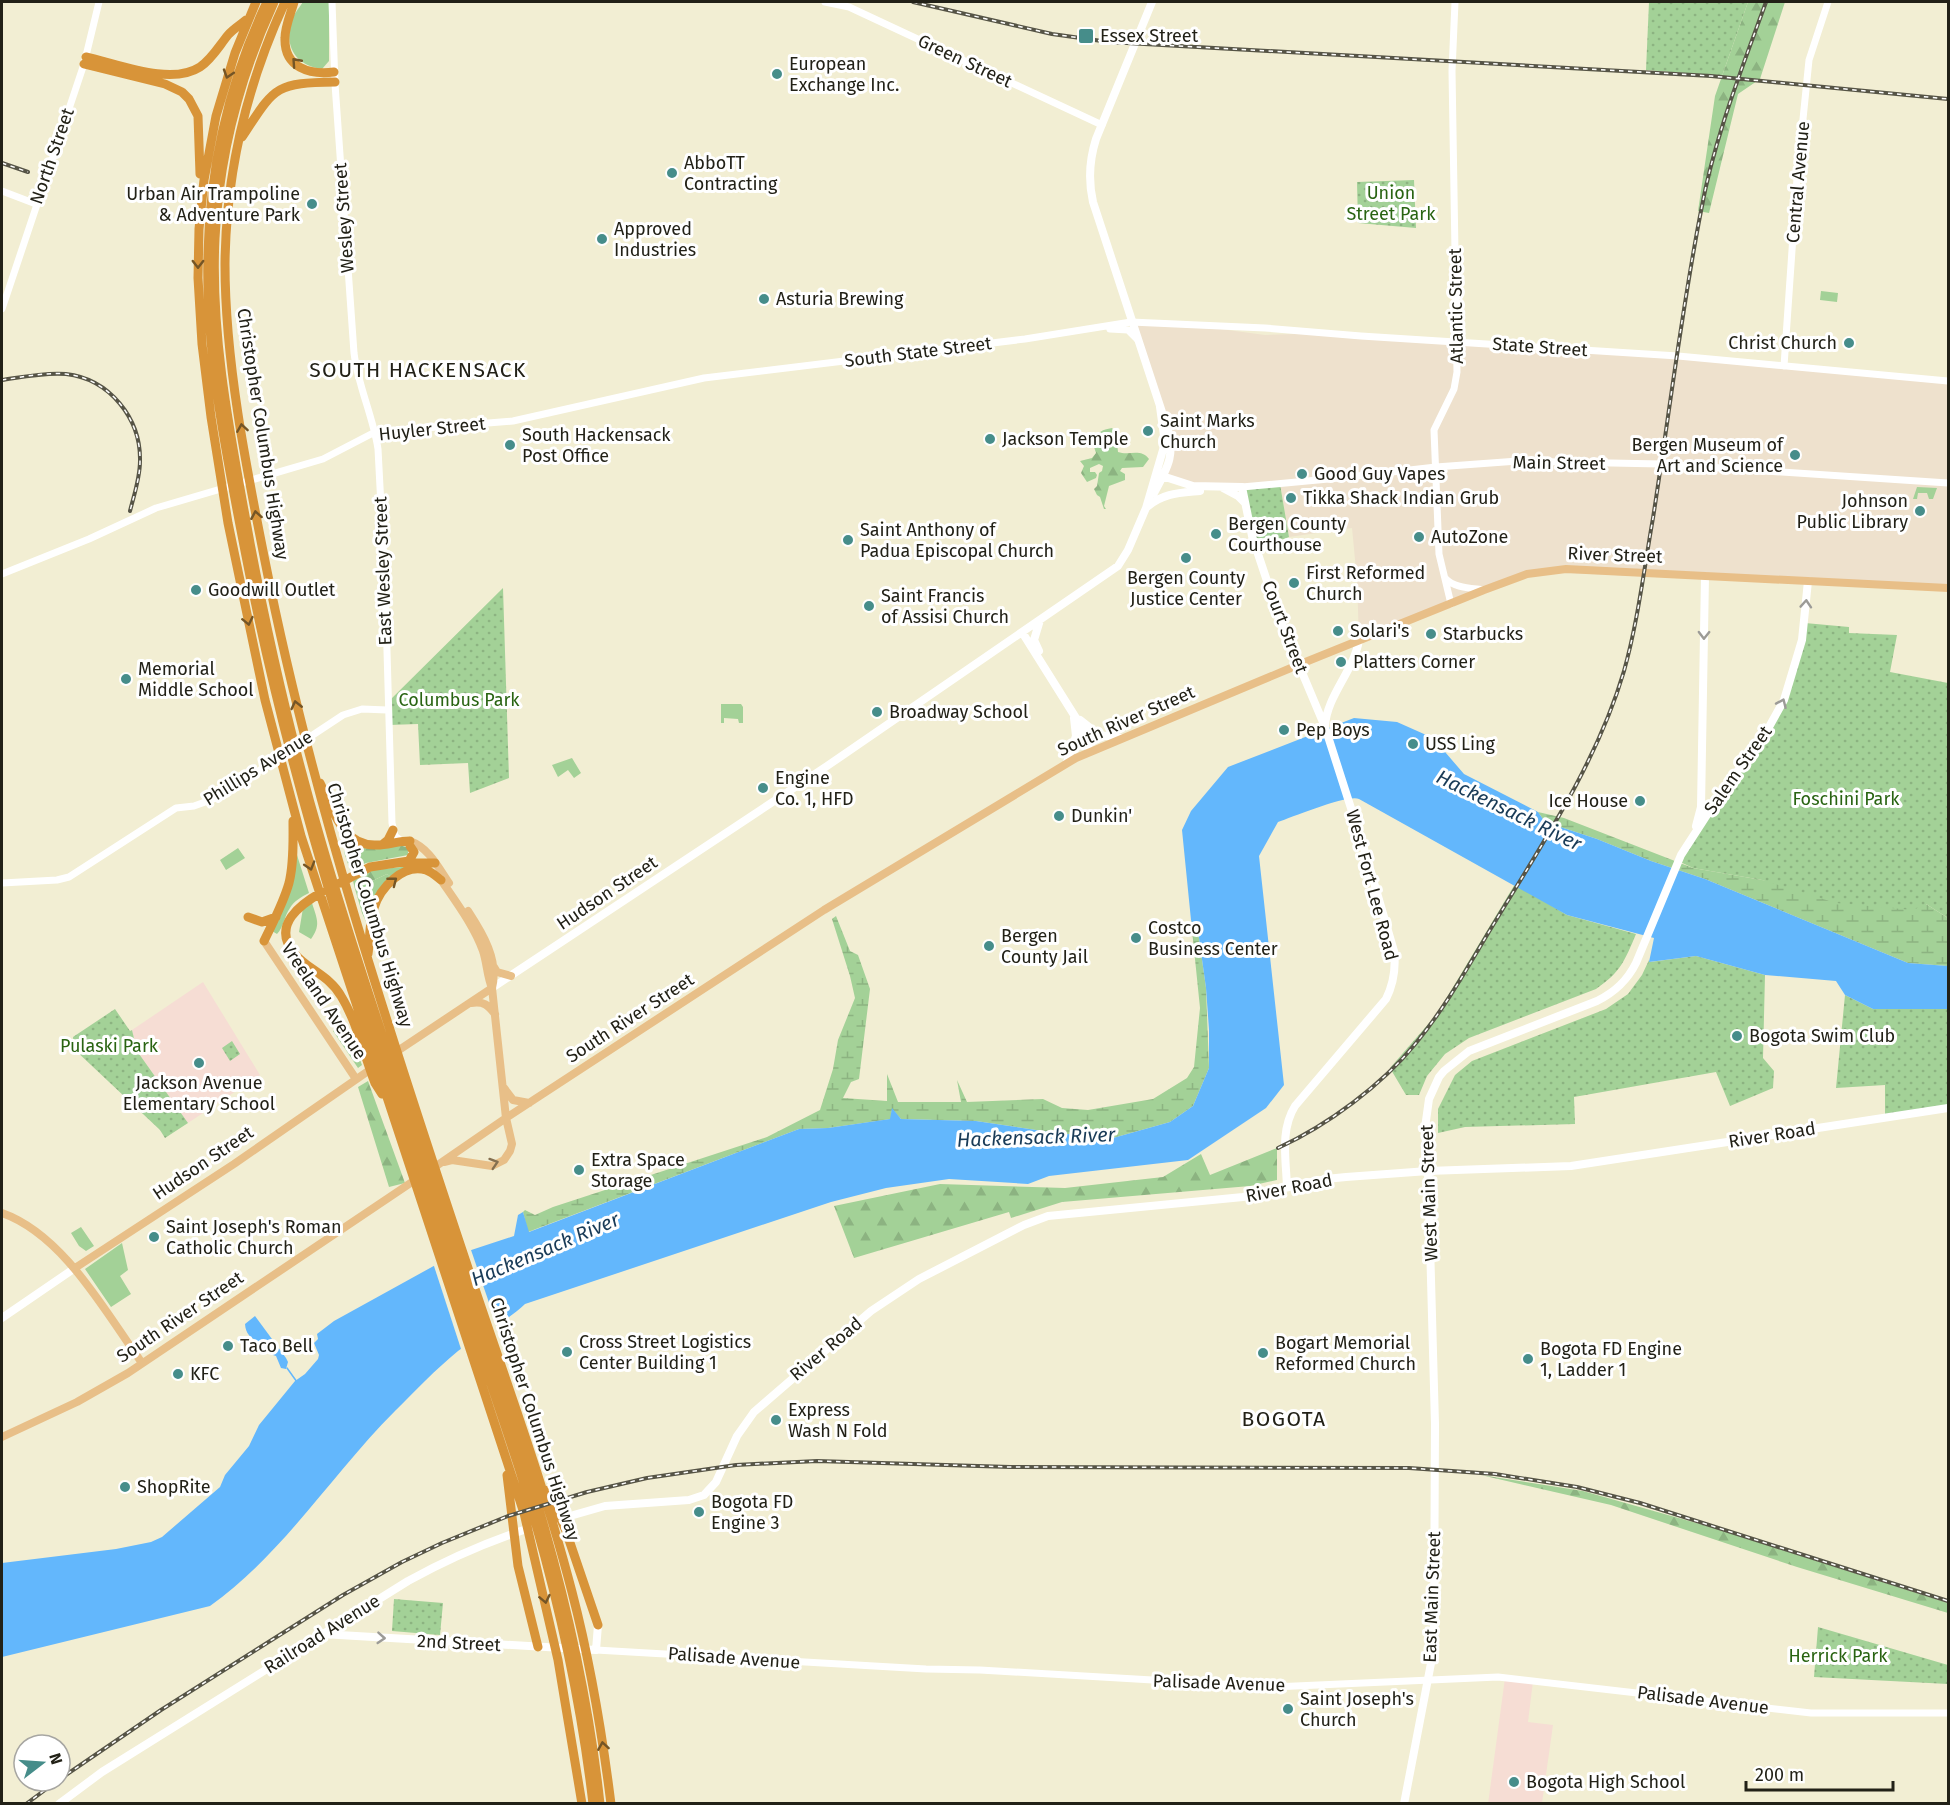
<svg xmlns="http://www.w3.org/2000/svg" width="1950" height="1805" font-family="'Fira Sans',sans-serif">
<defs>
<pattern id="forest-firs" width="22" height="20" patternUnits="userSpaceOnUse" patternTransform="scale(1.5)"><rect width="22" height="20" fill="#a3d197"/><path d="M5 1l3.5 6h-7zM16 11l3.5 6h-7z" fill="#8cb381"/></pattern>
<pattern id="wetland-marsh" width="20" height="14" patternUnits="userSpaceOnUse" patternTransform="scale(1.5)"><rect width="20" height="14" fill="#a3d197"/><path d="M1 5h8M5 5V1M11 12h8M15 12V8" fill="none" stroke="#8cb381"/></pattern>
<pattern id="park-dots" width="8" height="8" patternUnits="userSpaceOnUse" patternTransform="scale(1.5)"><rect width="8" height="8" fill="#a3d197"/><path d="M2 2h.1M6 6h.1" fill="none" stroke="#8cb381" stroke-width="1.8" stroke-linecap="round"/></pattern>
</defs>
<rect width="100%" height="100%" fill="#f2eed3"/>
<path fill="#eee1cd" d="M1131,322l67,4 67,9 67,-2 346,23 270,25v207l-408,-16 -181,68 -2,-60 -5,-52 -63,9 -9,-53 -84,4 -33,-11 8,-22z"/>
<path fill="#f6ddd4" d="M203,982l57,93 -72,48 -51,-72 -5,-21z
M1505,1678l28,3 -5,41 25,3 -11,78 -54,1z"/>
<path fill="#a3d197" d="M303,2h26v59l-7,8c-25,-3 -38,-21 -31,-47 2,-7 8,-14 12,-20z
M1821,291l17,2 -1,9 -17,-2z
M1917,487l20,1 -4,11h-4l-2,-6h-9l-1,6h-4z
M721,704h20l2,3v16h-4l-1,-4 -14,-1v5h-3z
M572,758l9,15 -7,5 -6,-8 -10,7 -6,-12z
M238,848l7,10 -19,12 -6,-10z
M297,855l12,38c-8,4 -15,8 -19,15 -6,8 -6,19 -13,26l-5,-3z
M387,874l4,3 -17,19 -6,30 -6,-13 -7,-24z
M312,903c5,16 9,22 -1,36l-12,-7 4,-24z
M81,1227l13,19 -8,5 -7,-5 -8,-13z
M122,1243l6,27 -8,6 11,18 -20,13 -26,-38z"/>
<path fill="url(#forest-firs)" d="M1748,2h37l-25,77 -22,15 -29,119 -11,-2 17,-115z
M1112,428l4,5 2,19c11,4 23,-4 31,7l-6,8 -21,1 -2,3 5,3v6l-16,6 -5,20 2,3h-2l-4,-12 -3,-2 -3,-6 3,-3 2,-13 3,-2 1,-5 -4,-2 -9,4v4h5l2,3 -1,3 -9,4 -6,-9 3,-7 -4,-5 12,-3 4,-5 -4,-12c5,-9 10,-11 20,-13z
M351,842c25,16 39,-3 57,6v7l-42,8 -16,7 -6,-18z
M411,866l-20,11 -4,-3 -32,15 -2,-8 20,-11z
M346,1023l16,42 -4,3 -25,-37z
M368,1081l37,102 -16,4 -31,-100z
M1277,1148v32l-27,6 -188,16 -51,16 -2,-6 -155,46 -20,-52 106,-22 125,4 98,-11 38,-23 9,21z
M1481,1475l102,16 131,37 234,75v10l-151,-46 -186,-62z"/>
<path fill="url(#wetland-marsh)" d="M1538,812l26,6 129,50 69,12 164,24 22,14v48l-40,-3 -203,-84 -54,-18 -54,-22 -52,-17z
M836,916l14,35 8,4 12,34 -11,90 -8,3 -8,16 44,3v-27l11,28h63l-4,-22 10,22 76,-3 19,9 26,2 65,-11 34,-21 7,-11 6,-59 -9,-88 8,18 7,50 3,80 -16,38 -23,16 -57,16 -57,-5 -80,-12 -75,-2 -9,-10 -1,10 -63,9 -29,1 -271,103 -5,-20 2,-2 10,5 18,-8 214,-70 53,-27 13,-41 5,-29 17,-42 -5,-22 -18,-57z"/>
<path fill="url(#park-dots)" d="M1649,2h99l-26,74 -76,-6z
M1414,180l2,48 -58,-5 -1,-41z
M1280,484l9,53 -32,12 -15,-62z
M503,588l6,190 -39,15 -2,-30 -48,2 -2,-41 -29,1 -1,-23z
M1805,623l44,4v6l48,2 -7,37 58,11v235l-22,-14 -13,6 -77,-7 -74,-23 -69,-12 -15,-7 99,-147z
M1515,884l52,31 69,19c-11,26 -15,38 -40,55l-127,49 -24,16 -18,22 -8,19h-13l-16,-27 47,-54z
M1696,956l69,19 -2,83 11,13 -1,17 -43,18 -14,-34 -142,25 1,27 -110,3 -27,6v-24l17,-34 17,-14 134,-52 22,-15 14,-19 7,-15 1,2z
M1845,995l28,14h75v99l-63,10v-33l-49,3z
M115,1009l15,22 2,-1 5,21 51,72 -23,15 -5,-8 -86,-81 -1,-12z
M232,1041l8,13 -10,7 -8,-13z
M394,1599l49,4 -3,32 -48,-4z
M1818,1627l130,38v19l-134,-7z"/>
<path fill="#63b7fc" d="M1354,718l43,4 36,16 31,36 74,38 7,10 52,17 54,22 54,18 203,84 40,3v43h-75l-28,-14 -9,-14 -71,-6 -69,-19 -47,6 5,-24 -87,-23 -208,-116c-11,-5 -66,18 -81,23l-19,34 25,229 -18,23 -78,52 -139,16 -21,8 -79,-5 -63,9 -55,14 -306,102c-20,19 -45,30 -67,47 -22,18 -43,40 -63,60 -63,63 -112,143 -185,195l-208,51v-94l114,-14 35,-7 11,-5 58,-50 5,-12 24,-29 10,-21 36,-44 10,-7 13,-15 1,-4 -5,-12 4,-4 -1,-5 17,-13 116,-64 64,-21 4,-21 5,-3 6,20 270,-103 29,-1 62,-9 2,-11 9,11 75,2 80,12 57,5 57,-16 23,-16 16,-38v-38l-3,-42 -7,-50 -8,-18 -9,-90 9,-19 37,-44z
M255,1316l31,42 2,4 -2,7 -5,-1 -5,-12c-7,-2 -8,-5 -12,-9 -8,-9 -18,-8 -19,-23z"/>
<path fill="#f2eed3" d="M470,1247l28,82 -36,23 -29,-89 16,-9z"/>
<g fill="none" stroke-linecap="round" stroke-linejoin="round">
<path stroke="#63b7fc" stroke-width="1.5" d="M287,1368l10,14"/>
<path stroke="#fff" stroke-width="7" d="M332,2l3,82 19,269c4,33 19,63 24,96l7,133 7,241 3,13 8,6
M825,2l24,5 253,118
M2,191l34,13
M2,309l82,-245 15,-62
M1110,329l18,1 9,9
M1784,366l13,-188 12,-118 19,-58
M1242,487l97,-9 97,-11 82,-6 143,3 287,19
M2,574l87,-35 67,-31 167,-49 52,-27 138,-11 191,-43 321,-39 106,-17 134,6 96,8 317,20 270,25
M1445,578c9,10 25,10 39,12
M1451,604l-12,-50 -5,-124 20,-41 3,-17 -5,-301 3,-69
M2,883l55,-3 12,-3 107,-69 18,-2 25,-9 124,-82 19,-6 25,1
M596,1650l330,19 54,1 293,17 225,-10 313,36h137"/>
<path stroke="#fff" stroke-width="8" d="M1152,2l-56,137c-7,22 -8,41 -3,63l69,210
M1156,474l37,12 49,1 10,49 28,84 45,107 41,128 28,96c2,17 0,32 -8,48l-91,107c-15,24 -9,53 -8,81
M1223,488l15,8 7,7
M1154,493c15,-27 22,-40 12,-70
M1147,507c16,-14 33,-14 53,-16
M1022,632l59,94 9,25
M1039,651l-5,-11 6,-20
M1080,720l19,15 22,3
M1325,726c2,-31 29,-55 34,-86
M1067,762l9,-26 -2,-18
M1696,826l5,-19 4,-231
M492,988l335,-222 291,-200 10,-16 18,-42 19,-65 -5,-36
M2,1318l73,-50
M556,1520l49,-14 84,-6 15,-5 12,-13 21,-46 17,-24 117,-101 48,-32 105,-54 24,-9 195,-19 83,-18 20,-2 82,-6 143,-5 377,-58
M322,1634l274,16 2,-25
M59,1804l43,-32 306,-191c40,-22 81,-40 125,-54
M1404,1804l28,-146 2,-21 1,-213 -7,-253 -3,-43 4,-29 10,-22 5,-6 25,-20 128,-50c18,-9 30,-20 39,-38l45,-108 33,-51 55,-77 15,-27 18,-60 6,-59"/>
<path stroke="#e8bf88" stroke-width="8" d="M410,841c19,7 28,26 39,42
M441,880c15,22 33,46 42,71 4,12 4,25 9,37l14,130 6,26 -2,7 -6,9 -12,6 -40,-6 -8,2
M468,911c15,23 31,49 24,77
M264,941l92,138
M494,967l3,5 14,4
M471,1003c13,-2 17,2 24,11
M393,1054l99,-66
M504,1088l9,12 16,3
M429,1171l77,-53 318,-208 252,-152 222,-93 186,-75 43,-16 39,-5 382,19
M2,1213c62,22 103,99 140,150
M75,1268l159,-104 140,-97
M2,1437l75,-35 51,-29 290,-195"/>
<path stroke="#d89439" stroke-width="9" d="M256,2l-21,51 -19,63 -12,64 -5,49 -1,49 4,66 9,73 17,106 37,177 36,136 223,677 34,147 24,144
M267,2c-37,78 -57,164 -59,251 -3,100 19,205 38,303 60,314 175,613 274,915 34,109 60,220 73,333
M274,2c-34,74 -55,154 -59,236 -5,102 17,205 35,305 19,100 42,200 71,298 30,104 65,205 99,307 36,109 72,219 109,328 33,106 59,216 71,328
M285,2c-38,82 -59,171 -60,262 0,97 21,202 40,297 47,239 124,470 201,701 36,109 77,218 106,330 18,69 30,140 39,212
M294,2c-3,11 -9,24 -9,36 -1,30 25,37 49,34
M86,57c32,7 85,29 114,10 12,-8 19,-21 28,-32 5,-6 12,-10 18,-15
M84,64l81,20 17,8 7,7 9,17 2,58
M242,137c33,-50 32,-54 93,-55
M320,783c13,26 22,64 57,62 11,0 21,-4 33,-4
M383,844l5,-4 5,-10
M405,863h30
M340,883l30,-16 39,-6 5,-9 -4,-6
M322,892c-21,12 -51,33 -28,61 14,17 35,22 47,43 16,26 23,59 34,87l7,11
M248,917l14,5 14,-5
M264,941c9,-19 19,-37 25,-58 5,-20 4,-42 4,-62
M368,954c2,-15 1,-32 6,-46 6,-20 29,-45 52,-38 6,2 11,7 15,10
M507,1475l11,91 20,81
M548,1490l18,41 32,94"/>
<defs>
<path id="rail" d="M913,2l139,32 57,8 602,34 237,23
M2,163l26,9
M2,380c20,-3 44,-8 64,-6 44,5 75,45 74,87 0,17 -6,34 -10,50
M1278,1148c50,-23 104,-63 138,-105 28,-34 49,-71 71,-108 51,-85 109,-169 137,-264 14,-50 20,-102 29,-153 16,-102 28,-205 48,-307 13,-72 40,-140 65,-209
M60,1779l101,-69 182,-115 59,-33 40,-19 66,-27 79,-24 60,-14 89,-13 81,-4 193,6 399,1 86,6 82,13 63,16 308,98
M26,1804l31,-23"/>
</defs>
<use href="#rail" stroke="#565446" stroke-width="4"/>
<use href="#rail" stroke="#fff" stroke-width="1.5" stroke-dasharray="4.5" stroke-linecap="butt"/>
</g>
<defs><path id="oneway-chevron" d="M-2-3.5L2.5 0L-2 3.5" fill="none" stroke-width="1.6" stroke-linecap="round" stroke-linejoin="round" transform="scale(1.5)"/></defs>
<g stroke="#745526">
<use href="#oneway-chevron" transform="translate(296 62) rotate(-132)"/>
<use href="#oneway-chevron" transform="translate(228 74) rotate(108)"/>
<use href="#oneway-chevron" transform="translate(198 264) rotate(90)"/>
<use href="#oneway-chevron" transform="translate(242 428) rotate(-99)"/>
<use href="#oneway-chevron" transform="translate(256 515) rotate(-100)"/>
<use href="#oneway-chevron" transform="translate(248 621) rotate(78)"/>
<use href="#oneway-chevron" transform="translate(296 705) rotate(-103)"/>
<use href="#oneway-chevron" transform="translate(310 866) rotate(73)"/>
<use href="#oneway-chevron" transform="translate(393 881) rotate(-38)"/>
<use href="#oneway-chevron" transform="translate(545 1599) rotate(78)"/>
<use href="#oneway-chevron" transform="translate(603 1746) rotate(-99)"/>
</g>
<g stroke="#9c9b97">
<use href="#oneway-chevron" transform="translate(1806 604) rotate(-86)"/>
<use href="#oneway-chevron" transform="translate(1704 635) rotate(91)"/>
<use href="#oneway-chevron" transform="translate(1782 703) rotate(-66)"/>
<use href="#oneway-chevron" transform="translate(381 1638) rotate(4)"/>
</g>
<use stroke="#857050" href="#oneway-chevron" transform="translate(494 1163) rotate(-18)"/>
<g fill="#468d8a" stroke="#fff" stroke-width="2">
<rect x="1078" y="28" width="16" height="16" rx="3"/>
<circle cx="777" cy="74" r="6"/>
<circle cx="672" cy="173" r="6"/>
<circle cx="312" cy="204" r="6"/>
<circle cx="602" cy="239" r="6"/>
<circle cx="764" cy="299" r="6"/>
<circle cx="1849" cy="343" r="6"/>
<circle cx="1148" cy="431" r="6"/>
<circle cx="990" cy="439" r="6"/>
<circle cx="510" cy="445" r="6"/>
<circle cx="1795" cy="455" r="6"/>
<circle cx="1302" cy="474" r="6"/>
<circle cx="1291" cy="498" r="6"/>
<circle cx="1920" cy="511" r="6"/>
<circle cx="1216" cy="534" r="6"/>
<circle cx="1419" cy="537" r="6"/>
<circle cx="848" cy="540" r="6"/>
<circle cx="1186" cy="558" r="6"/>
<circle cx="1294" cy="583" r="6"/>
<circle cx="196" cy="590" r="6"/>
<circle cx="869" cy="606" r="6"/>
<circle cx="1338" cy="631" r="6"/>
<circle cx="1431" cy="634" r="6"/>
<circle cx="1341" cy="662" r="6"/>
<circle cx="126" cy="679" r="6"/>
<circle cx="877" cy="712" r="6"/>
<circle cx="1284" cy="730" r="6"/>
<circle cx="1413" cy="744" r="6"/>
<circle cx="763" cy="788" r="6"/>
<circle cx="1640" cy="801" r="6"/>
<circle cx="1059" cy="816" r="6"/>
<circle cx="1136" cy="938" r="6"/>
<circle cx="989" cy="946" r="6"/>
<circle cx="1737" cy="1036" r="6"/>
<circle cx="199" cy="1063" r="6"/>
<circle cx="579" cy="1170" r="6"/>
<circle cx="154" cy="1237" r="6"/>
<circle cx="228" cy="1346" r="6"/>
<circle cx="567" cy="1352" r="6"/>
<circle cx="1263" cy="1353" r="6"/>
<circle cx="1528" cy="1359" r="6"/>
<circle cx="178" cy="1374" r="6"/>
<circle cx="776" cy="1420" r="6"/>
<circle cx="125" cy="1487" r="6"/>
<circle cx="699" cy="1512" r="6"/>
<circle cx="1288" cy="1709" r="6"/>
<circle cx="1514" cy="1782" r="6"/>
</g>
<g text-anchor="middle" stroke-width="6" stroke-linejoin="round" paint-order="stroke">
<g font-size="18" fill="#222117" stroke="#fff" text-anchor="start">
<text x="1100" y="42">Essex Street</text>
<text x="789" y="70">European<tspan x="789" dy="21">Exchange Inc.</tspan></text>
<text x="684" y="169">AbboTT<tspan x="684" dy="21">Contracting</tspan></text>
<text x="300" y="200" text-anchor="end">Urban Air Trampoline<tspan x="300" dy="21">&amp; Adventure Park</tspan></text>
<text x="614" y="235">Approved<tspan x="614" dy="21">Industries</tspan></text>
<text x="776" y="305">Asturia Brewing</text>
<text x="1837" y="349" text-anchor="end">Christ Church</text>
<text x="1160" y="427">Saint Marks<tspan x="1160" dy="21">Church</tspan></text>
<text x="522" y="441">South Hackensack<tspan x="522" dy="21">Post Office</tspan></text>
<text x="1002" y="445">Jackson Temple</text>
<text x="1783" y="451" text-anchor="end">Bergen Museum of<tspan x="1783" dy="21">Art and Science</tspan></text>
<text x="1314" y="480">Good Guy Vapes</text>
<text x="1303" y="504">Tikka Shack Indian Grub</text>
<text x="1908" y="507" text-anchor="end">Johnson<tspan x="1908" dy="21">Public Library</tspan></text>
<text x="1228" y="530">Bergen County<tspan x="1228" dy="21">Courthouse</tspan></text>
<text x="860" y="536">Saint Anthony of<tspan x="860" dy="21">Padua Episcopal Church</tspan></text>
<text x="1431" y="543">AutoZone</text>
<text x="1306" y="579">First Reformed<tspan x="1306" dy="21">Church</tspan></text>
<text x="1186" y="584" text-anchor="middle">Bergen County<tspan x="1186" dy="21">Justice Center</tspan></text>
<text x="208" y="596">Goodwill Outlet</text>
<text x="881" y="602">Saint Francis<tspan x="881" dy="21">of Assisi Church</tspan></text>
<text x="1350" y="637">Solari's</text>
<text x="1443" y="640">Starbucks</text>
<text x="1353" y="668">Platters Corner</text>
<text x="138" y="675">Memorial<tspan x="138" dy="21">Middle School</tspan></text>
<text x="889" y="718">Broadway School</text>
<text x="1296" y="736">Pep Boys</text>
<text x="1425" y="750">USS Ling</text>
<text x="775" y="784">Engine<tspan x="775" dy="21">Co. 1, HFD</tspan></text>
<text x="1628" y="807" text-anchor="end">Ice House</text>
<text x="1071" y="822">Dunkin'</text>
<text x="1148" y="934">Costco<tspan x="1148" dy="21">Business Center</tspan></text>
<text x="1001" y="942">Bergen<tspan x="1001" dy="21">County Jail</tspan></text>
<text x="1749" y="1042">Bogota Swim Club</text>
<text x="199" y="1089" text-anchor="middle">Jackson Avenue<tspan x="199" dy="21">Elementary School</tspan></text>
<text x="591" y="1166">Extra Space<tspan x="591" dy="21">Storage</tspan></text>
<text x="166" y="1233">Saint Joseph's Roman<tspan x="166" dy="21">Catholic Church</tspan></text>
<text x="579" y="1348">Cross Street Logistics<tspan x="579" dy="21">Center Building 1</tspan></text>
<text x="1275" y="1349">Bogart Memorial<tspan x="1275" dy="21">Reformed Church</tspan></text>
<text x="240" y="1352">Taco Bell</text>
<text x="1540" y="1355">Bogota FD Engine<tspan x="1540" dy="21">1, Ladder 1</tspan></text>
<text x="190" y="1380">KFC</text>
<text x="788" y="1416">Express<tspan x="788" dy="21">Wash N Fold</tspan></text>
<text x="137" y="1493">ShopRite</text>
<text x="711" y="1508">Bogota FD<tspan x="711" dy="21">Engine 3</tspan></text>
<text x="1300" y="1705">Saint Joseph's<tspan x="1300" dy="21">Church</tspan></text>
<text x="1526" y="1788">Bogota High School</text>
</g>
<g font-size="18" fill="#222117" stroke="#fff">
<text transform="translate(965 61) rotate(25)" y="6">Green Street</text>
<text transform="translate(52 156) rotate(-71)" y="6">North Street</text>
<text transform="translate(1798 182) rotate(-85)" y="6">Central Avenue</text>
<text transform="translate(344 218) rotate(-94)" y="6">Wesley Street</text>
<text transform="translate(1456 306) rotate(-91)" y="6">Atlantic Street</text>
<text transform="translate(1540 347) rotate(4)" y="6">State Street</text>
<text transform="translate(918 352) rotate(-7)" y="6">South State Street</text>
<text transform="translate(432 429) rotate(-6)" y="6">Huyler Street</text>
<text transform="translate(263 434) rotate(81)" y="6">Christopher Columbus Highway</text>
<text transform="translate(1559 463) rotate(1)" y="6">Main Street</text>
<text transform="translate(1615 555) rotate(2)" y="6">River Street</text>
<text transform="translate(383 571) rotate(-92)" y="6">East Wesley Street</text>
<text transform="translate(1285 627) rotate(69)" y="6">Court Street</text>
<text transform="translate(1126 721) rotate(-24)" y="6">South River Street</text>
<text transform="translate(258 768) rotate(-32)" y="6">Phillips Avenue</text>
<text transform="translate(1738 770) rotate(-55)" y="6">Salem Street</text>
<text transform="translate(1372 885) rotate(75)" y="6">West Fort Lee Road</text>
<text transform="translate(607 893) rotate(-34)" y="6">Hudson Street</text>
<text transform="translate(370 905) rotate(73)" y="6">Christopher Columbus Highway</text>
<text transform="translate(324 1001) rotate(56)" y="6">Vreeland Avenue</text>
<text transform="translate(630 1018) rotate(-33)" y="6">South River Street</text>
<text transform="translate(1772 1135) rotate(-9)" y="6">River Road</text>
<text transform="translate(203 1163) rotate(-34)" y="6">Hudson Street</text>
<text transform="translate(1289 1188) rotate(-11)" y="6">River Road</text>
<text transform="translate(1429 1193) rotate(-92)" y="6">West Main Street</text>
<text transform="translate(180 1317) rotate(-34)" y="6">South River Street</text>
<text transform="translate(826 1349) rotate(-40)" y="6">River Road</text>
<text transform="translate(535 1419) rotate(72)" y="6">Christopher Columbus Highway</text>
<text transform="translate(1432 1597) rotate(-88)" y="6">East Main Street</text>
<text transform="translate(322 1634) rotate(-32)" y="6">Railroad Avenue</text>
<text transform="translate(459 1643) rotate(3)" y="6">2nd Street</text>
<text transform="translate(734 1658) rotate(4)" y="6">Palisade Avenue</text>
<text transform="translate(1219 1683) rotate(2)" y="6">Palisade Avenue</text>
<text transform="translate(1703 1700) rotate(7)" y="6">Palisade Avenue</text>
</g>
<g font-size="18" fill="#296412" stroke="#fff">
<text x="1391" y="199">Union<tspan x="1391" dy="21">Street Park</tspan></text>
<text x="459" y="706">Columbus Park</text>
<text x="1846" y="805">Foschini Park</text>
<text x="109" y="1052">Pulaski Park</text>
<text x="1838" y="1662">Herrick Park</text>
</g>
<g font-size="20" font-style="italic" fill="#193b57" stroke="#fff">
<text transform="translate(1509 810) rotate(26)" y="7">Hackensack River</text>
<text transform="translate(1036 1137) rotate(-2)" y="7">Hackensack River</text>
<text transform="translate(545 1249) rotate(-23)" y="7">Hackensack River</text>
</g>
<g font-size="21" letter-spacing="1.5" fill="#222117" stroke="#fff">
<text x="418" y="377">SOUTH HACKENSACK</text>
<text x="1284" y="1426">BOGOTA</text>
</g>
</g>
<rect width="1950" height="1805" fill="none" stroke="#222117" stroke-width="6"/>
<g transform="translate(42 1763) rotate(73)"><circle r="28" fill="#ffffff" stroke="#a7a6a2" stroke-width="1.5"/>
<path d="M0-4.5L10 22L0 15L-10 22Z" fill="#468d8a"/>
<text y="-9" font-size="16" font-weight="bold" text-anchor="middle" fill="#222117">N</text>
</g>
<path d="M1746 1781v9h147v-9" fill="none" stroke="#222117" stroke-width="3"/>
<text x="1755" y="1781" font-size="18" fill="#222117" stroke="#ffffff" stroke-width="4.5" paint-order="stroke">200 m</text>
</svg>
